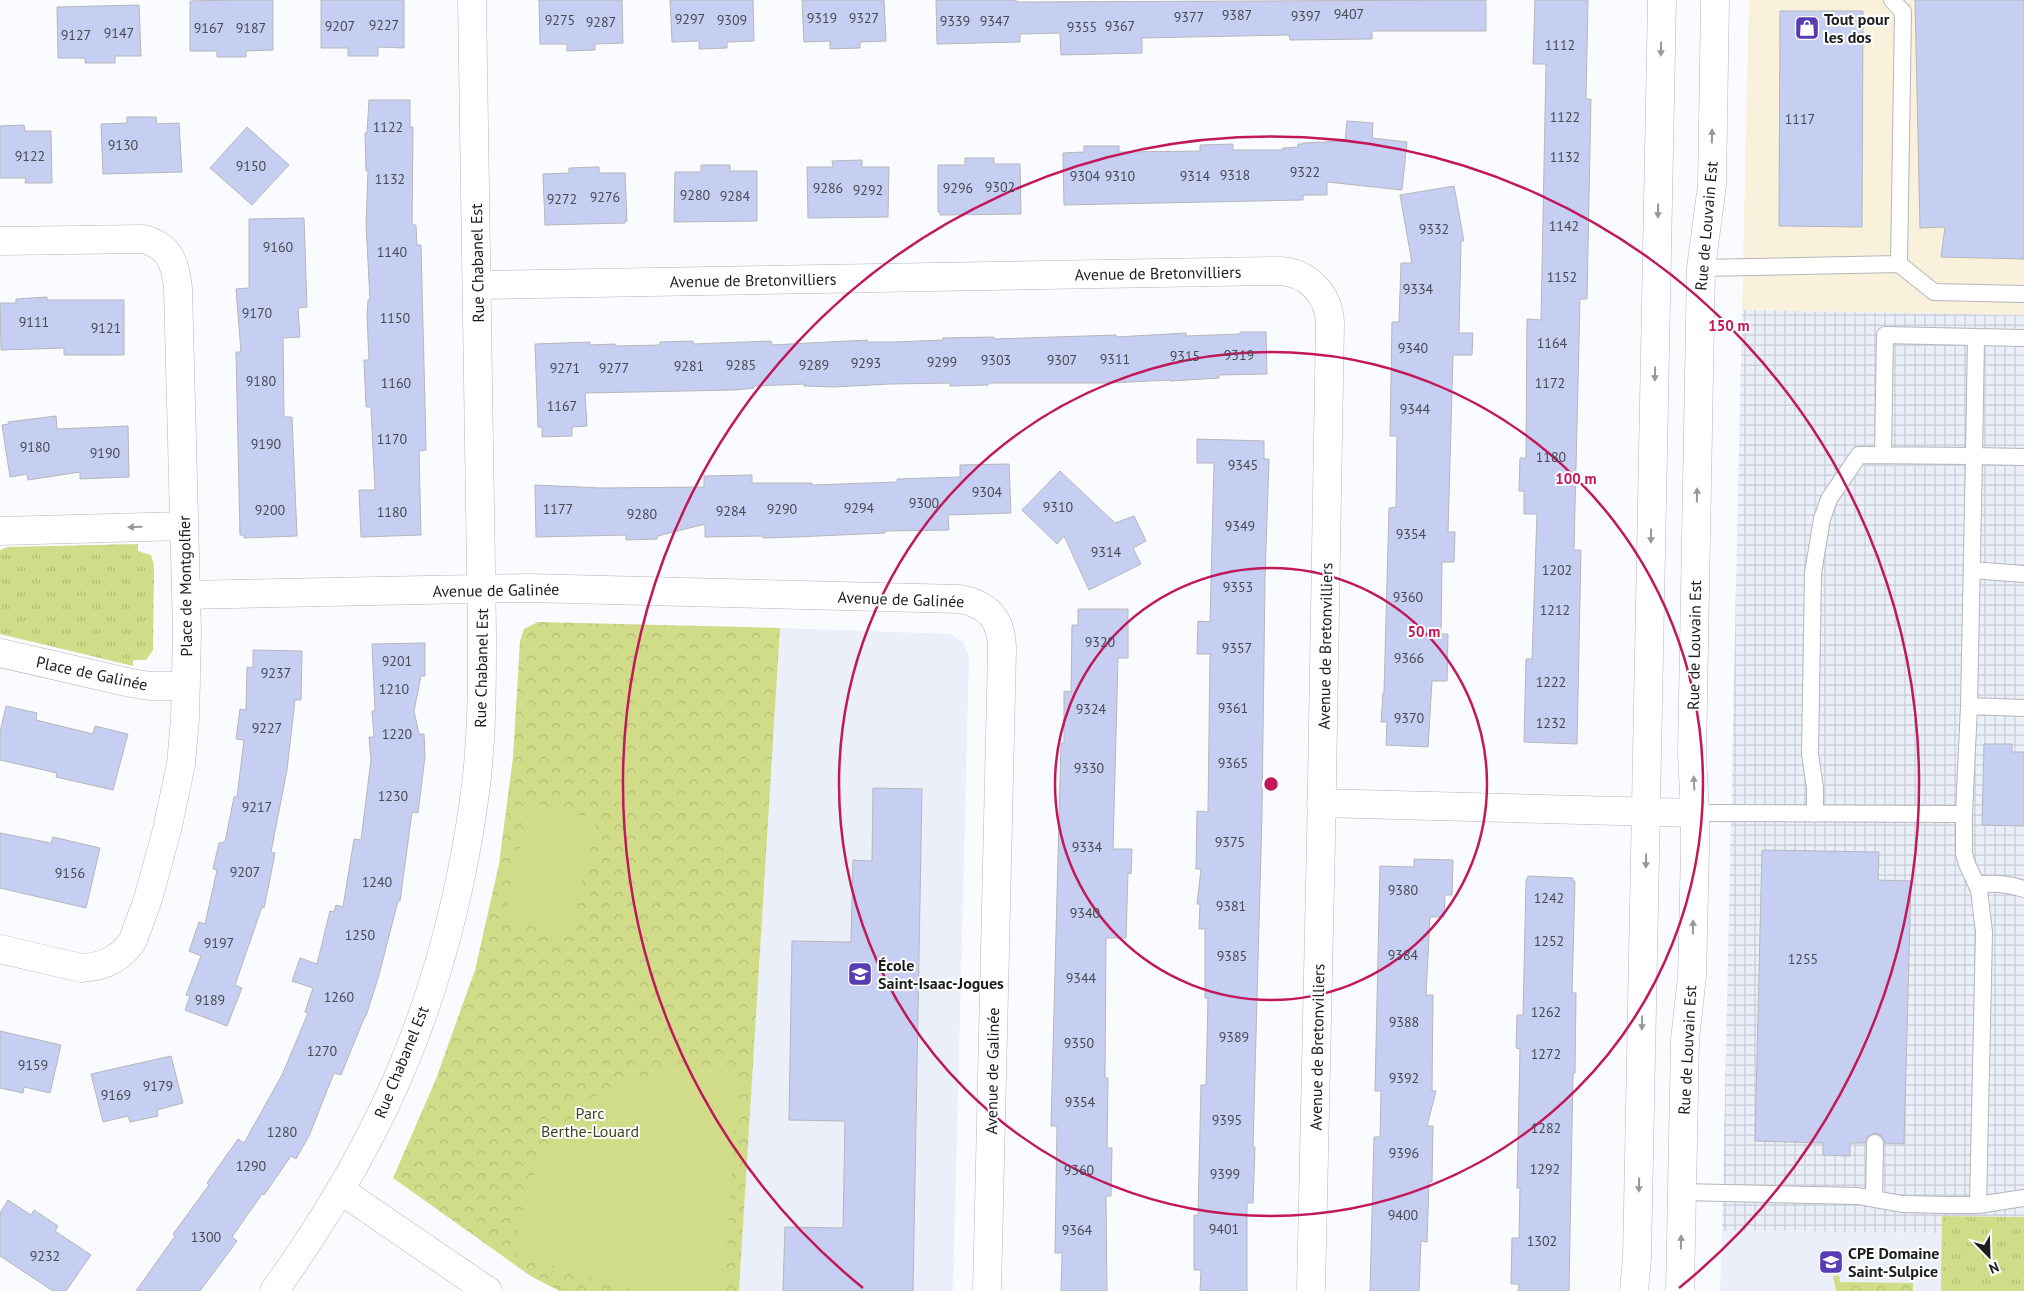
<svg xmlns="http://www.w3.org/2000/svg" width="2024" height="1291" font-family="'PT Sans',sans-serif">
<defs>
<pattern id="industrial-grid" width="8" height="8" patternUnits="userSpaceOnUse" patternTransform="scale(1.25)"><rect width="8" height="8" fill="#ebeffa"/><path d="M0 4h8M4 0v8" fill="none" stroke="#c9ccd6"/></pattern>
<pattern id="grass-tufts" width="24" height="20" patternUnits="userSpaceOnUse" patternTransform="scale(1.25)"><rect width="24" height="20" fill="#d1dc89"/><path d="M3 7l-1-3M5 7V3M7 7l1-3M15 17l-1-3M17 17v-4M19 17l1-3" fill="none" stroke="#b3bc76"/></pattern>
<pattern id="forest-crowns" width="20" height="18" patternUnits="userSpaceOnUse" patternTransform="scale(1.25)"><rect width="20" height="18" fill="#d1dc89"/><path d="M2 6a3 3 0 1 1 6 0M12 15a3 3 0 1 1 6 0" fill="none" stroke="#b3bc76"/></pattern>
</defs>
<rect width="100%" height="100%" fill="#fafbff"/>
<path fill="#f9f1db" d="M1749,0h275v315l-282,-5z"/>
<path fill="url(#industrial-grid)" d="M1742,310l282,5v902l-81,-1v17l-221,-2z"/>
<path fill="#ebeffa" d="M780,628l171,6 13,9 5,15 -16,633h-214z
M1722,1231l221,2 -2,58h-221z"/>
<path fill="url(#grass-tufts)" d="M138,544v7l13,4 3,10 -1,85 -7,10h-13v6l-133,-32v-84l8,-3z
M1942,1216l82,1v74h-83z"/>
<path fill="url(#forest-crowns)" d="M538,622l242,6 -41,663h-179l-28,-14 -139,-99 43,-99 39,-109 24,-106 14,-107 7,-116 4,-12z
M1839,1275l1,7 73,1v8h-77l-3,-15z"/>
<path fill="#d1dc89" d="M531,803l66,16 -28,116 -66,-16z
M738,1067l-13,218 -8,6h-81l-123,-37c5,-23 9,-48 17,-70 4,-12 12,-23 18,-33 44,-80 109,-80 190,-84z"/>
<path fill="#c6cff1" stroke="#b6b7bb" d="M236,0h37v50l-27,1v6h-29v-6h-27v-50z
M321,0h83v48l-26,-1v9h-30v-8h-27z
M539,0h83l1,43 -28,1v6l-28,1v-7h-27z
M670,0h83l1,41 -27,1v6l-28,1v-8l-27,1z
M802,0h82l2,41 -26,1v6l-30,1v-8l-26,1z
M936,0h80v2l470,-2v31h-114v8l-82,1 -1,-5 -147,3v15l-81,2 -1,-22 -40,1v8l-83,2z
M1535,0h53l-2,99h5l-4,200h-7l-6,251h7l-4,194 -53,-2 2,-83h6l5,-145h-13v-23h-5l1,-33h6l1,-139 14,1 5,-256h-13z
M1915,0h109v259l-83,-2 4,-30 -25,1z
M139,5l2,51h-26v7h-30v-5h-27l-1,-51z
M1780,11h83l-1,216 -83,-1z
M369,100h41v27h3l-1,98h4l1,20h4l4,160 1,45 -7,1 2,84 -60,2 -2,-47h16l-4,-83h-5l-2,-47h5l-2,-44 1,-16h2l-4,-76 2,-53h-2l-1,-38h2z
M127,117h29l1,7 22,-1 3,49 -79,2 -2,-50 26,-1z
M1347,121l26,2 -1,15 35,4 -5,48 -75,-8v13h-24v5l-239,5 -1,-52 21,-1v-6h35v6l81,-1v-6l33,-1v6h50v-2l15,-1v-3h5v-1l42,-2z
M24,125l1,6h26l1,52h-27l1,-5h-26v-52z
M247,127l42,38 -37,40 -42,-37z
M965,158h29v6h26l1,50 -81,1v-3h-2v-47h27z
M862,160v7h27l-1,50 -80,1 -1,-51h26l-1,-6z
M701,165h29v6h27v50l-83,1 1,-50h26z
M599,167v6h26l2,48h-2v2l-80,2 -2,-51 26,-1v-5z
M1454,186l10,55h-3l-2,92h14l-1,22h-19l-5,177h7l-1,30h-12l-1,72h7l-1,47h-15l-4,66 -42,-2 1,-23h-6l2,-29h1l5,-185 7,-1 1,-71h-7l2,-114h7l2,-59h11l-12,-68z
M304,218l3,89 -9,1 2,29 -17,1 1,79h8l5,119 -53,2v-3h-4l-4,-183h5l-5,-63 13,-1v-69z
M47,297v3h77v55h-60v-7l-63,2 -1,-47h16v-4z
M1240,332h26l1,42 -48,1v3l-49,3v-1l-60,3h-122v2l-38,1v-3l-60,1 -56,3 -30,-1v-2l-50,2v2l-19,2 -150,3 2,33 -15,1v9l-30,1v-10h-4l-3,-83 55,-2v3l25,-1 1,2 44,-1v-3l33,-1v3l78,-3 1,4 95,-5 1,2h26l49,-2v-2l51,-1v2l122,-4v2l70,-4v3l54,-2z
M56,416l1,13 71,-3 1,51 -49,2v-7l-52,8 -1,-6 -17,3 -8,-52 7,-1 -1,-2z
M1197,439l67,2v18h5l-4,120 -3,234 -9,334h2l-2,56h-6v88h-47l1,-21h-7v-55h4l3,-130h5l2,-87h-3v-69h-6l1,-25h-3l4,-35h-5l1,-58 11,1 2,-158h-13l1,-33 12,1 4,-159h-17z
M1009,464l2,49 -63,2 1,15 -64,1v2l-89,4 -33,1v-2l-58,1v-13l-47,12 -1,3 -31,1v-5l-90,2 -1,-52 66,3 103,-1v-11l48,-1v8h60v2l85,-3v-3l63,-2v-12z
M1060,471l55,52 19,-7 12,25 -13,7 8,16 -52,26 -25,-54 -7,8 -35,-34z
M1078,609h50v49h-10l-5,191h19l-1,25 -3,-1 -2,65h-20l-1,140h3l-1,70h5l-1,48h-5l1,95h-46l1,-38h-7l2,-127h-6l10,-383h3v-52l7,1 1,-67h6z
M425,643v33h-4l-7,35 5,23h5l1,23 -7,56 -6,-1 -12,89h-2l-19,74 -13,41h-1l-24,59 -7,-2 -25,63 -13,23 -5,-3 -27,39 -2,-1 -30,43 5,4 -37,50h-64l39,-55 -2,-2 36,-49 -2,-2 31,-44 6,4 38,-68 26,-62 -3,-1 8,-24 -21,-7 8,-23 17,6 13,-53 4,1 2,-7 7,2 11,-68 7,1 10,-80 -2,-23h5l-2,-26h3l-3,-67z
M253,650l49,1 -1,49h-6l-8,70 -16,82 4,1 -1,6 -10,49 -2,-1 -27,78 7,3 -15,38 -42,-16 5,-14 -4,-1 15,-39 -12,-5 10,-29 6,2 12,-54 -4,-1 6,-26 6,-1 9,-45h3l7,-57 -8,-1 4,-30 6,1 1,-43 6,1z
M6,706l31,7 -1,7 57,14 2,-8 33,8 -15,56 -57,-13 1,-4 -57,-13v-28z
M1984,744h28v8h12v74l-42,-1z
M873,788l49,1 -9,502h-130l2,-64 58,1 2,-107 -56,-1 3,-179 59,1 2,-82 19,1z
M0,833l51,10 2,-6 47,11 -14,60 -86,-20z
M1762,850l117,2 -1,28 33,1 -7,263 -19,-1 -4,-8 -6,-2 -8,4 -2,6h-15v13l-27,-1v-12l-68,-2z
M1414,859l39,1 -1,35h-7l-1,22h-14l-4,78h7l-1,96h4l-9,35h6l-1,56h-3l-2,60 -6,-1 -2,50h-49l4,-154h6l1,-46h-6l5,-225 34,1z
M1528,876l45,2v3h2l-3,112h4l-1,80h-2l-4,218h-51l1,-7h-8l1,-46h7l1,-50h-3l3,-139 -4,-1 1,-33h6l3,-134z
M0,1031l61,14 -11,48 -26,-6 -1,6 -23,-5z
M171,1056l12,47 -26,7 1,6 -28,6 -2,-6 -25,6 -12,-48z
M8,1200l23,15 3,-5 24,16 -3,5 36,24 -25,36h-13l-53,-35v-43z"/>
<g fill="none" stroke-linecap="round" stroke-linejoin="round">
<defs>
<path id="service" d="M1899,264l35,28 90,2
M1701,268l198,-4 4,-252 -11,-12
M1976,337l48,1
M1883,455l2,-120 91,2 -2,119 50,1
M1972,570l52,4
M1969,706l55,2
M1695,813l269,1 5,-108 5,-250 -115,-1 -30,44 -7,20 -9,54 -3,181 5,34v26
M1964,814v40l3,10 12,26 5,42 -6,273
M1977,885c17,-3 31,-1 47,4
M1682,1192l176,4 44,8 47,1h29l46,-7
M1874,1199l1,-56"/>
<path id="minor" d="M0,241l143,-2c27,7 32,23 35,49l9,344 -2,87 -4,45 -14,66 -19,69 -15,41c-12,19 -29,27 -52,28l-81,-19
M477,285l802,-14c29,1 50,24 51,52l-9,516 -10,452
M0,531l184,-5
M186,595l342,-7 431,11c30,5 43,21 43,51l-15,641
M0,653l131,30 19,3h36
M1321,803l374,10
M340,1190l148,101
M274,1291c36,-50 69,-102 97,-157 56,-107 90,-230 105,-349 6,-50 6,-101 6,-151l-10,-634
M1634,1291l3,-33 25,-1258
M1680,1291l5,-251 7,-64 3,-126v-37l-3,-59 9,-486 11,-83 3,-185"/>
</defs>
<use href="#service" stroke="#b5b6ba" stroke-width="18"/>
<use href="#minor" stroke="#b5b6ba" stroke-width="29"/>
<use href="#service" stroke="#fff" stroke-width="16"/>
<use href="#minor" stroke="#fff" stroke-width="28"/>
</g>
<defs><path id="oneway-solid" d="M-6-.8H1V-3.2L6.5 0L1 3.2V.8H-6Z" transform="scale(1.25)"/></defs>
<g fill="#99999a">
<use href="#oneway-solid" transform="translate(1661 49) rotate(91)"/>
<use href="#oneway-solid" transform="translate(1712 136) rotate(-89)"/>
<use href="#oneway-solid" transform="translate(1658 211) rotate(91)"/>
<use href="#oneway-solid" transform="translate(1655 374) rotate(91)"/>
<use href="#oneway-solid" transform="translate(1697 495) rotate(-89)"/>
<use href="#oneway-solid" transform="translate(135 527) rotate(178)"/>
<use href="#oneway-solid" transform="translate(1651 536) rotate(91)"/>
<use href="#oneway-solid" transform="translate(1694 783) rotate(-93)"/>
<use href="#oneway-solid" transform="translate(1646 861) rotate(91)"/>
<use href="#oneway-solid" transform="translate(1693 927) rotate(-89)"/>
<use href="#oneway-solid" transform="translate(1642 1023) rotate(91)"/>
<use href="#oneway-solid" transform="translate(1639 1185) rotate(91)"/>
<use href="#oneway-solid" transform="translate(1681 1242) rotate(-89)"/>
</g>
<g fill="none" stroke="#c2185b" stroke-width="2.5">
<circle cx="1271" cy="784" r="216"/>
<circle cx="1271" cy="784" r="432"/>
<path d="M863 1288A648 648 0 1 1 1679 1288"/>
</g>
<defs>
<symbol id="shop-square" viewBox="-11 -11 22 22"><rect x="-9" y="-9" width="18" height="18" rx="4" fill="#573cb4" stroke="#fff"/><path d="M-5-2.5h2.3a2.7 3.5 0 0 1 5.4 0H5L5.5 6h-11ZM-1.5-2.5h3a1.5 2.3 0 0 0-3 0Z" fill="#fff"/></symbol>
<symbol id="school-square" viewBox="-11 -11 22 22"><rect x="-9" y="-9" width="18" height="18" rx="4" fill="#573cb4" stroke="#fff"/><path d="M0-5L7-2L0 1L-7-2ZM-4 1L0 2.5L4 1V4Q0 6-4 4Z" fill="#fff"/></symbol>
</defs>
<g fill-rule="evenodd">
<use href="#shop-square" x="1793" y="14" width="28" height="28"/>
<use href="#school-square" x="846" y="960" width="28" height="28"/>
<use href="#school-square" x="1817" y="1248" width="28" height="28"/>
</g>
<g text-anchor="middle" stroke-width="4" stroke-linejoin="round" paint-order="stroke">
<g font-size="14" fill="#464a53">
<text x="1349" y="19">9407</text>
<text x="1237" y="20">9387</text>
<text x="1306" y="21">9397</text>
<text x="1189" y="22">9377</text>
<text x="822" y="23">9319</text>
<text x="864" y="23">9327</text>
<text x="690" y="24">9297</text>
<text x="560" y="25">9275</text>
<text x="732" y="25">9309</text>
<text x="955" y="26">9339</text>
<text x="995" y="26">9347</text>
<text x="601" y="27">9287</text>
<text x="384" y="30">9227</text>
<text x="340" y="31">9207</text>
<text x="1120" y="31">9367</text>
<text x="1082" y="32">9355</text>
<text x="209" y="33">9167</text>
<text x="251" y="33">9187</text>
<text x="119" y="38">9147</text>
<text x="76" y="40">9127</text>
<text x="1560" y="50">1112</text>
<text x="1565" y="122">1122</text>
<text x="1800" y="124">1117</text>
<text x="388" y="132">1122</text>
<text x="123" y="150">9130</text>
<text x="30" y="161">9122</text>
<text x="1565" y="162">1132</text>
<text x="251" y="171">9150</text>
<text x="1305" y="177">9322</text>
<text x="1235" y="180">9318</text>
<text x="1085" y="181">9304</text>
<text x="1120" y="181">9310</text>
<text x="1195" y="181">9314</text>
<text x="390" y="184">1132</text>
<text x="1000" y="192">9302</text>
<text x="828" y="193">9286</text>
<text x="958" y="193">9296</text>
<text x="868" y="195">9292</text>
<text x="695" y="200">9280</text>
<text x="735" y="201">9284</text>
<text x="605" y="202">9276</text>
<text x="562" y="204">9272</text>
<text x="1564" y="231">1142</text>
<text x="1434" y="234">9332</text>
<text x="278" y="252">9160</text>
<text x="392" y="257">1140</text>
<text x="1562" y="282">1152</text>
<text x="1418" y="294">9334</text>
<text x="257" y="318">9170</text>
<text x="395" y="323">1150</text>
<text x="34" y="327">9111</text>
<text x="106" y="333">9121</text>
<text x="1552" y="348">1164</text>
<text x="1413" y="353">9340</text>
<text x="1239" y="360">9319</text>
<text x="1185" y="361">9315</text>
<text x="1115" y="364">9311</text>
<text x="996" y="365">9303</text>
<text x="1062" y="365">9307</text>
<text x="942" y="367">9299</text>
<text x="866" y="368">9293</text>
<text x="741" y="370">9285</text>
<text x="814" y="370">9289</text>
<text x="689" y="371">9281</text>
<text x="565" y="373">9271</text>
<text x="614" y="373">9277</text>
<text x="261" y="386">9180</text>
<text x="396" y="388">1160</text>
<text x="1550" y="388">1172</text>
<text x="562" y="411">1167</text>
<text x="1415" y="414">9344</text>
<text x="392" y="444">1170</text>
<text x="266" y="449">9190</text>
<text x="35" y="452">9180</text>
<text x="105" y="458">9190</text>
<text x="1551" y="462">1180</text>
<text x="1243" y="470">9345</text>
<text x="987" y="497">9304</text>
<text x="924" y="508">9300</text>
<text x="1058" y="512">9310</text>
<text x="859" y="513">9294</text>
<text x="558" y="514">1177</text>
<text x="782" y="514">9290</text>
<text x="270" y="515">9200</text>
<text x="731" y="516">9284</text>
<text x="392" y="517">1180</text>
<text x="642" y="519">9280</text>
<text x="1240" y="531">9349</text>
<text x="1411" y="539">9354</text>
<text x="1106" y="557">9314</text>
<text x="1557" y="575">1202</text>
<text x="1238" y="592">9353</text>
<text x="1408" y="602">9360</text>
<text x="1555" y="615">1212</text>
<text x="1100" y="647">9320</text>
<text x="1237" y="653">9357</text>
<text x="1409" y="663">9366</text>
<text x="397" y="666">9201</text>
<text x="276" y="678">9237</text>
<text x="1551" y="687">1222</text>
<text x="394" y="694">1210</text>
<text x="1233" y="713">9361</text>
<text x="1091" y="714">9324</text>
<text x="1409" y="723">9370</text>
<text x="1551" y="728">1232</text>
<text x="267" y="733">9227</text>
<text x="397" y="739">1220</text>
<text x="1233" y="768">9365</text>
<text x="1089" y="773">9330</text>
<text x="393" y="801">1230</text>
<text x="257" y="812">9217</text>
<text x="1230" y="847">9375</text>
<text x="1087" y="852">9334</text>
<text x="245" y="877">9207</text>
<text x="70" y="878">9156</text>
<text x="377" y="887">1240</text>
<text x="1403" y="895">9380</text>
<text x="1549" y="903">1242</text>
<text x="1231" y="911">9381</text>
<text x="1085" y="918">9340</text>
<text x="360" y="940">1250</text>
<text x="1549" y="946">1252</text>
<text x="219" y="948">9197</text>
<text x="1403" y="960">9384</text>
<text x="1232" y="961">9385</text>
<text x="1803" y="964">1255</text>
<text x="1081" y="983">9344</text>
<text x="339" y="1002">1260</text>
<text x="210" y="1005">9189</text>
<text x="1546" y="1017">1262</text>
<text x="1404" y="1027">9388</text>
<text x="1234" y="1042">9389</text>
<text x="1079" y="1048">9350</text>
<text x="322" y="1056">1270</text>
<text x="1546" y="1059">1272</text>
<text x="33" y="1070">9159</text>
<text x="1404" y="1083">9392</text>
<text x="158" y="1091">9179</text>
<text x="116" y="1100">9169</text>
<text x="1080" y="1107">9354</text>
<text x="1227" y="1125">9395</text>
<text x="1546" y="1133">1282</text>
<text x="282" y="1137">1280</text>
<text x="1404" y="1158">9396</text>
<text x="251" y="1171">1290</text>
<text x="1545" y="1174">1292</text>
<text x="1079" y="1175">9360</text>
<text x="1225" y="1179">9399</text>
<text x="1403" y="1220">9400</text>
<text x="1224" y="1234">9401</text>
<text x="1077" y="1235">9364</text>
<text x="206" y="1242">1300</text>
<text x="1542" y="1246">1302</text>
<text x="45" y="1261">9232</text>
</g>
<g font-size="16" font-weight="bold" fill="#1c1d1e" stroke="#fff" text-anchor="start">
<text x="1824" y="25">Tout pour<tspan x="1824" dy="18">les dos</tspan></text>
<text x="878" y="971">École<tspan x="878" dy="18">Saint-Isaac-Jogues</tspan></text>
<text x="1848" y="1259">CPE Domaine<tspan x="1848" dy="18">Saint-Sulpice</tspan></text>
</g>
<g font-size="16" fill="#1c1d1e" stroke="#fff">
<text transform="translate(1706 226) rotate(-85)" y="6">Rue de Louvain Est</text>
<text transform="translate(477 263) rotate(-91)" y="6">Rue Chabanel Est</text>
<text transform="translate(1158 273) rotate(-1)" y="6">Avenue de Bretonvilliers</text>
<text transform="translate(753 280) rotate(-1)" y="6">Avenue de Bretonvilliers</text>
<text transform="translate(185 586) rotate(-91)" y="6">Place de Montgolfier</text>
<text transform="translate(496 590) rotate(-1)" y="6">Avenue de Galinée</text>
<text transform="translate(901 599) rotate(2)" y="6">Avenue de Galinée</text>
<text transform="translate(1694 645) rotate(-89)" y="6">Rue de Louvain Est</text>
<text transform="translate(1325 646) rotate(-89)" y="6">Avenue de Bretonvilliers</text>
<text transform="translate(481 668) rotate(-89)" y="6">Rue Chabanel Est</text>
<text transform="translate(92 673) rotate(12)" y="6">Place de Galinée</text>
<text transform="translate(1317 1047) rotate(-89)" y="6">Avenue de Bretonvilliers</text>
<text transform="translate(1687 1050) rotate(-87)" y="6">Rue de Louvain Est</text>
<text transform="translate(401 1062) rotate(-68)" y="6">Rue Chabanel Est</text>
<text transform="translate(992 1071) rotate(-89)" y="6">Avenue de Galinée</text>
</g>
<g font-size="16" fill="#3f431b" stroke="#fff">
<text x="590" y="1119">Parc<tspan x="590" dy="18">Berthe-Louard</tspan></text>
</g>
</g>
<circle cx="1271" cy="784" r="8" fill="#c2185b" stroke="#fff" stroke-width="2.5"/>
<g font-size="15" text-anchor="middle" font-weight="bold" fill="#c2185b" stroke="#fff" stroke-width="4" stroke-linejoin="round" paint-order="stroke">
<text x="1729" y="331">150 m</text>
<text x="1576" y="484">100 m</text>
<text x="1424" y="637">50 m</text>
</g>
<g transform="translate(1989 1256) rotate(157)" stroke="#ffffff" stroke-width="4" paint-order="stroke">
<path d="M0-4L9 19L0 12L-9 19Z" fill="#1c1d1e"/>
<text y="-8" font-size="14" font-weight="bold" text-anchor="middle" fill="#1c1d1e">N</text>
</g>
</svg>
